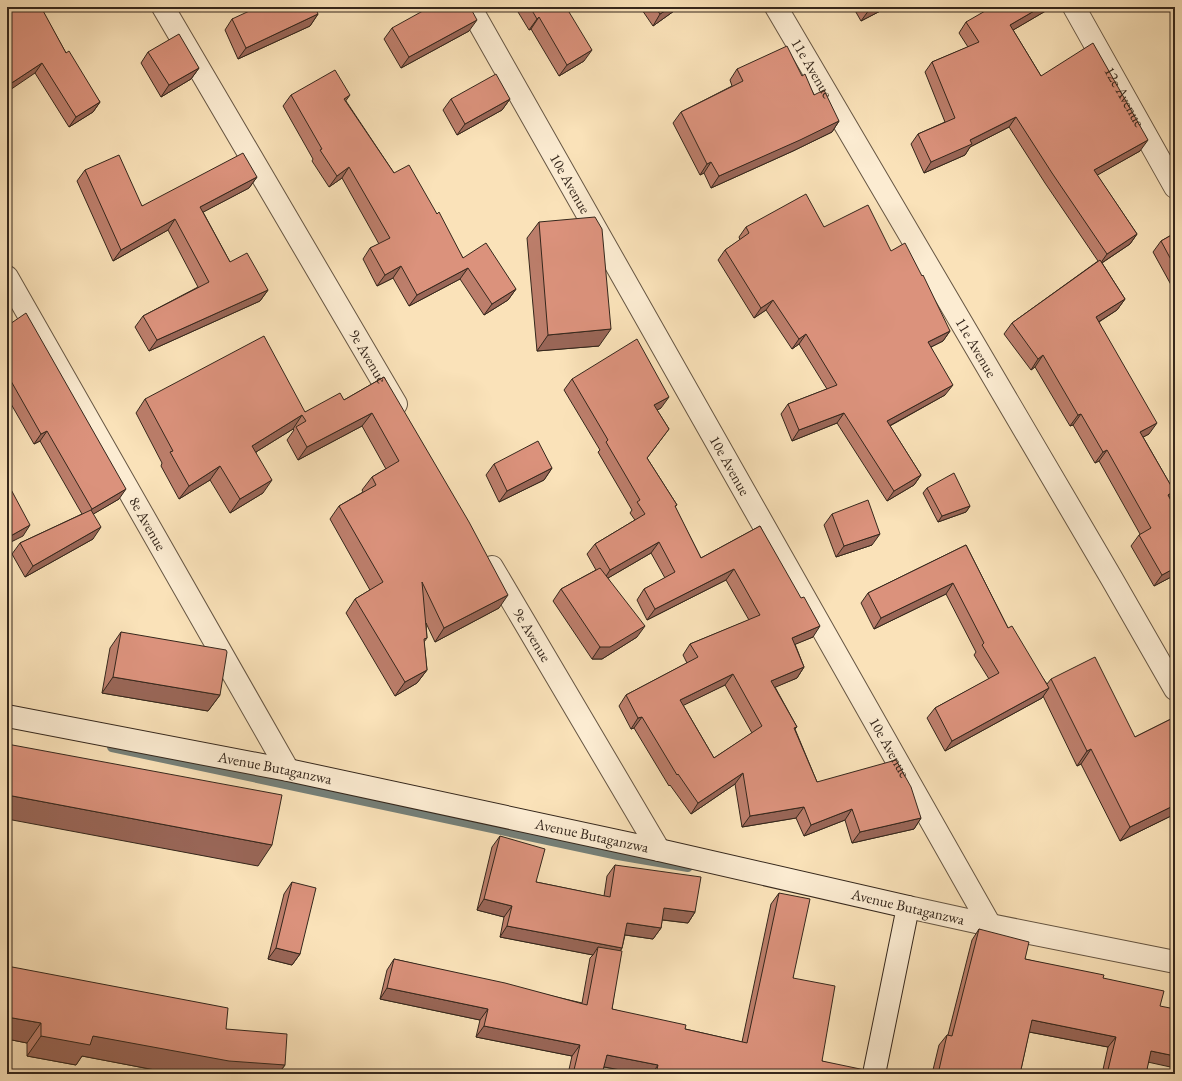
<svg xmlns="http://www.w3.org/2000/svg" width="1182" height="1081" font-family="'EB Garamond',serif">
<rect width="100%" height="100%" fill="#fae2b9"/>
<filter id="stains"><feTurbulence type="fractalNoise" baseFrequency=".005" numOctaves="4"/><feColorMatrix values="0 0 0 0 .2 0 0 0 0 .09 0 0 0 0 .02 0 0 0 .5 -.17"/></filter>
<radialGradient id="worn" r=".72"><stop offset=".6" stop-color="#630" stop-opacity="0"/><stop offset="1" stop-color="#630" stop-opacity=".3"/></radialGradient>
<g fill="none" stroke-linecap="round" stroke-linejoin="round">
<path stroke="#758079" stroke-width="10" d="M112,747l506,108 70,12"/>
<defs>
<g id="street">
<path id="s1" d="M163,7l233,397"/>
<path id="s2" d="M470,7l520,918"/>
<path id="s3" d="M776,7l336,572 63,110"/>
<path id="s4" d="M1074,7l101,180"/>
<path id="s5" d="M7,277l281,493"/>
<path id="s6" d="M492,567l167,283"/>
<path d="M908,907l82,18 185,37"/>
</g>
<g id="secondary">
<path id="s7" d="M7,716l281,54 371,80 249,57 -34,167"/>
</g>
</defs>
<use href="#street" stroke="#665643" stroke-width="24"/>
<use href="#secondary" stroke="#35271c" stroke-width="24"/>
<use href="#street" stroke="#fcecd2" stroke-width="22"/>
<use href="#secondary" stroke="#fcecd2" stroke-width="22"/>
</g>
<path fill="#bc7e6b" stroke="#35271c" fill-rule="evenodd" d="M7,7h40l-5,3 24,43 34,49 -7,10 -24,15 -34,-54z
M515,7h52l17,54 -25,15 -28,-47 -2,1z
M640,7h37l-3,4 -21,15z
M853,7h35l-27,14z
M1049,9l-36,21 28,46 99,75 -43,24 40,59 -7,10 -28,19 23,36 -8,11 -18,12 50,112 -6,3 31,54 -5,7 6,10v67l-21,11 -23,-40 8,-11 1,-1 -41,-73 -4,2 -22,-38 -3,1 -35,-59 -4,3 -27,-36 8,-11 86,-62 -53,-78 -36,-56 -39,20 -5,8 -41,18 -13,-29 7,-10 27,-12 -20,-50 7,-10 36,-15 -9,-14 7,-11z
M318,14l-8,12 -72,33 -13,-29 7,-11z
M392,28l77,3 -68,37 -17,-29z
M148,52l51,16 -8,11 -30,18 -20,-34z
M737,69l65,7 12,19 25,26 -7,11 -39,19 -82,37 -7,-15 -4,2 -27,-52 8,-11 51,-26 -2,-6z
M291,95l55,6 48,72 43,41 26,44 53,31 -8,11 -24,15 -24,-36 -51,27 -16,-28 -16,8 -14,-27 7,-11 9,-4 -37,-66 -13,9 -17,-26 1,-2 -30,-53z
M451,99h59l-8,11 -45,25 -14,-25z
M85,170l57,36 115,-29 -8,11 -46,24 27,50 38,28 -8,11 -111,50 -14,-24 8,-11 55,-29 -30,-57 -55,31 -36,-80z
M539,222l60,124 -62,5 -10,-113z
M746,227h78l67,24 59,80 -7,10 -12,6 14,48 -55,31 31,49 -7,10 -27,16 -50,-78 -45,18 -11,-27 7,-10 39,-15 -28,-45 -7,5 -26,-39 -12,8 -36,-58 7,-10 15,-10 -1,-3z
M1175,233v59l-22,-40 8,-11z
M7,326l112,173 -26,15v25l-68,38 -13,-23 8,-11 62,-29 -42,-73 -6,3 -27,-47z
M384,377l115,231 -64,34 -9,-19 1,15 -3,4 3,28 -10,13 -22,13 -49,-83 9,-14 15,-9 -40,-71 9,-13 24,-14 -1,-2 10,-13 14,-8 -24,-43 -64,34 -11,-20 7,-10 -1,-1 -37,23 7,41 -33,20 -20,-33 -31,19 -18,-33 1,-3 -26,-50 9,-14 160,13 39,-12z
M572,379l89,29 -4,2 12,19 -22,29 30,47 -2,2 26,51 59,-32 53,111 -18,7 9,23 -7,11 -22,9 22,40 -2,2 22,53 104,36 -7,11 -62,14 -7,-23 -41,16 -8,-18 -54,9 -7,-43 -44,30 -21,-29 -1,1 -35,-58 -3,1 -12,-23 7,-11 61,-32 -4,-8 7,-11 59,-24 -23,-40 -79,40 -10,-20 7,-11 21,-11 -14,-25 -43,25 29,59 -35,22h-10l-39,-58 8,-12 35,-19 -9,-16 8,-10 40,-24 -5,-7 2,-3 -34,-58 2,-2 -36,-60zM725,685l27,48 -38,25 -31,-53z
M494,464l58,4 -8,12 -45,22 -13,-27z
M927,488l43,18 -4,6 -28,10 -15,-29z
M832,514l40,31 -36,12 -12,-32z
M966,545l42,83 39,56 4,-5 84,58 40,-20v97l-55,27 -39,-77 -4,2 -34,-70 -1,2 -97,53 -18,-33 8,-10 54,-29 -15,-24 2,-3 -30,-58 -72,35 -13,-26 7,-10z
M121,632l99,63 -12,16 -106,-18 8,-45z
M500,836l36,46 68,14 3,-20 8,-11 80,47 -7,11 -26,-3 -1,8 -8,11 -28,-4 -3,13 -2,3 -8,58 73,20 57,13 29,-138 8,-11 14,85 29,83 42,13h-222l-38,-7 -2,7h-34l4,-18 -96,-19 4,-17 -100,-21 7,-29 7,-11 188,44 8,-45 3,-3 -93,-18 4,-20 -27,-7 15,-63z
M292,882l8,72 -8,11 -24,-6 16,-65z
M979,929l46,30 78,19 45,85 -2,11h-44l6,-27 -79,-15 -9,42h-88l7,-29 8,-10h1l24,-95z
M7,966l219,63 59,36 -7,9h-102l-94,-18 -6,9 -49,-9v-13l-20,-4z"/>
<path fill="#996657" stroke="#35271c" d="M39,7h8l-13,7z
M671,7h6l-3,4 -21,15 7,-12z
M875,7h13l-27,14 8,-11z
M1041,7h9l-1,2 -46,27 7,-11z
M318,14l-8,12 -72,33 8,-11z
M539,17l-8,12 -2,1 8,-11z
M477,20l-8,11 -68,37 8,-11z
M592,50l-8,11 -25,15 8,-11z
M42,63l-7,10 -28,19v-6z
M199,68l-8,11 -30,18 8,-12z
M350,95l-8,11 2,-7z
M510,99l-8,11 -45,25 8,-11z
M100,102l-7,10 -24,15 7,-10z
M1016,117l-7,10 -39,20 -5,8 -41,18 7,-11 39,-22z
M839,121l-7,11 -39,19 -82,37 8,-12z
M1148,140l-8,11 -53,30 7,-11z
M711,162l-7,11 -4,2 7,-11z
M349,167l-7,11 -13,9 8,-11z
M257,177l-8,11 -57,30 8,-11z
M175,219l-7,11 -55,31 8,-11z
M1137,234l-7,10 -30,20 7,-10z
M401,266l-8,12 -16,8 8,-11z
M468,268l-8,11 -51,27 8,-11z
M516,289l-8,11 -24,15 8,-11z
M268,290l-8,11 -111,50 8,-11z
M1125,299l-8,11 -28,18 7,-11z
M773,300l-7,10 -12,8 7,-10z
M611,329l-12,17 -62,5 11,-16z
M950,331l-7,10 -22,11 7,-10z
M806,334l-7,10 -7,5 7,-10z
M1043,355l-8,12 -4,3 7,-11z
M953,385l-8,10 -65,36 7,-10z
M669,397l-8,11 -15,8 8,-11z
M372,413l-10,13 -64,34 9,-13z
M844,413l-7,10 -45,18 7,-11z
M1081,414l-8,11 -3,1 8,-11z
M302,415l-9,14 -50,31 9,-14z
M1157,423l-8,11 -17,9 8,-11z
M47,431l-7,10 -6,3 7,-10z
M1107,450l-8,11 -4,2 8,-11z
M220,466l-10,14 -31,19 10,-13z
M552,468l-8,12 -45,22 8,-11z
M921,475l-7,10 -27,16 7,-10z
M272,480l-9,13 -33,20 10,-14z
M126,489l-7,10 -34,20 7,-10z
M1174,491l-8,11 2,-7z
M970,506l-4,6 -28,10 4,-6z
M30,525l-7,11 -16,8v-6z
M101,527l-8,12 -68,38 8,-11z
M880,534l-8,11 -36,12 8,-11z
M659,542l-8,11 -48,28 7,-11z
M1175,568v7l-21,11 8,-11z
M734,569l-8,11 -79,40 8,-11z
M953,583l-7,11 -72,35 7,-11z
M508,595l-9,13 -64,34 9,-14z
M645,626l-8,11 -35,22h-10l8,-12z
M820,626l-7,11 -29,12 8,-11z
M804,667l-7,11 -33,14 7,-11z
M427,670l-10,13 -22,13 10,-14z
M733,674l-8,11 -53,26 8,-11z
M113,677l107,18 -12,16 -106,-18z
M1049,688l-7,10 -97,53 7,-10z
M642,717l-8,11 -3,1 7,-11z
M1091,749l-10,15 -4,2 10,-15z
M743,773l-8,11 -44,30 7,-11z
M7,795l265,50 -14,21 -251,-47z
M1175,805v9l-55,27 10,-14z
M804,807l-8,11 -54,9 8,-11z
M852,809l-7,11 -41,16 7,-11z
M921,818l-7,11 -62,14 8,-11z
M484,899l28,7 -8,11 -27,-7z
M664,908l31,4 -7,11 -32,-4z
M627,923l34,5 -8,11 -34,-5z
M507,926l115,22 -7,11 -17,-12 -5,8 -93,-18z
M276,948l24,6 -8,11 -24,-6z
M387,988l101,21 -8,11 -100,-21z
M7,1017l34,6 -14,20 -20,-4z
M1032,1020l84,17 -8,10 -84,-16z
M484,1026l96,19 -8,11 -96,-19z
M41,1036h52l192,29 -7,9h-102l-94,-18 -6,9 -49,-9z
M1151,1051l24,5v12l-32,-7z
M607,1055l51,10 -6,9h-10l-43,-8z"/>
<path fill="#db927c" stroke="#35271c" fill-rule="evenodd" d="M7,7h34l25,46 3,-2 31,51 -24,15 -34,-54 -35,23z
M258,7h57l3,7 -72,34 -14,-29z
M430,7h40l7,13 -68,37 -17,-29z
M530,7h36l26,43 -25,15 -28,-48 -2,2z
M655,7h16l-11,7z
M867,7h8l-6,3z
M992,7h49l-31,18 31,51 52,-33 55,97 -54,30 43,64 -30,20 -55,-81 -36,-56 -46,23 2,4 -41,18 -13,-28 37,-16 -23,-56 47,-20 -13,-20z
M179,34l20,34 -30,17 -21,-33z
M787,46l15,30 3,-2 9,21 10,-5 15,31 -39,19 -81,36 -8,-14 -4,2 -26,-52 62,-31 -6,-12z
M335,70l15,25 -6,4 50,74 15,-8 28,49 2,-2 24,46 23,-15 30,46 -24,15 -24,-36 -51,27 -16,-29 -16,9 -15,-27 20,-10 -41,-71 -12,9 -17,-26 2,-1 -31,-54z
M496,74l14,25 -45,25 -14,-25z
M243,153l14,24 -57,30 30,55 17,-9 21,37 -111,50 -14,-24 66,-34 -34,-63 -54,31 -36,-80 34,-15 23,51z
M806,194l18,33 44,-22 23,46 14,-8 17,33 1,-1 27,56 -22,11 25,43 -66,36 34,54 -27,16 -50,-78 -45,17 -11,-26 49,-19 -31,-51 -7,5 -26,-39 -12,8 -36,-58 24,-17 -3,-6z
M595,217l7,12 9,100 -63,6 -9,-113z
M1175,233v34l-14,-26z
M1100,260l25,39 -29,18 61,106 -17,9 34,59 -6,4 7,13v60l-13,7 -23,-40 12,-7 -44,-78 -4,2 -22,-38 -3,1 -35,-60 -5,4 -26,-36z
M26,313l100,176 -34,20 -45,-78 -6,3 -34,-60v-48z
M264,336l41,76 35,-19 4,7 40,-23 85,145 39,73 -64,33 -22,-46 5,56 -3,1 3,31 -22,12 -50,-83 28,-17 -44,-76 37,-21 -4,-8 27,-16 -27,-48 -65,34 -11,-20 10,-6 -4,-6 -50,31 20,34 -32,19 -20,-33 -31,20 -19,-34 3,-1 -28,-52z
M637,339l32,58 -15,8 15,24 -22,29 30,47 -2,1 26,52 59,-32 41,72 3,-1 16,29 -28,12 12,29 -33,14 26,46 -3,1 23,54 79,-22 15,27 10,31 -61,14 -8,-23 -41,16 -7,-18 -54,9 -7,-43 -45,30 -20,-29 -1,1 -35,-58 -4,1 -12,-23 72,-38 -8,-13 70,-29 -26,-46 -79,40 -11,-20 31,-17 -16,-30 -49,28 -15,-26 50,-30 -8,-12 3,-2 -34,-58 2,-2 -36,-61zM733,674l29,52 -48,32 -34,-58z
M538,441l14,27 -45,23 -13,-27z
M954,473l16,33 -28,10 -15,-28z
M7,482l23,43 -23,13z
M868,500l12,34 -36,12 -12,-32z
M91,510l10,17 -68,39 -13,-23z
M966,545l42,83 4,-2 37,62 -97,53 -17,-33 64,-35 -17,-28 2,-2 -31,-60 -72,35 -13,-25z
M600,568l45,58 -35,21h-10l-39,-58z
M121,632l105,18 1,2 -7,43 -107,-18z
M1095,657l40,80 40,-20v88l-45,22 -39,-78 -4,2 -36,-72z
M7,744l275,51 -10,50 -265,-50z
M500,836l45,13 -9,33 74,15 5,-32 86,12 -6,35 -31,-4 -3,20 -34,-5 -5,25 -115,-22 5,-20 -28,-7z
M292,882l24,6 -16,66 -24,-6z
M779,893l31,6 -17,79 42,8 -13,75 43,9 -1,4h-208l2,-9 -51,-10 -5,19h-29l7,-29 -96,-19 4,-17 -101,-21 7,-29 111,24 82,22 11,-58 24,4 -10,58 74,16 -1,4 62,14z
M979,929l50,13 -4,17 79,16 -1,3 61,13 -4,15 15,3v47l-24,-5 -5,23h-39l9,-37 -84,-17 -12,54h-82l9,-39 5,1z
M7,966l221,42 -2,21 61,5 -2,31 -56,-4 -136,-25 -3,9 -49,-9v-13l-34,-6z"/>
<g text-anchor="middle" stroke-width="3" stroke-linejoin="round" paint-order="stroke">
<g font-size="15" fill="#35271c" stroke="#fcecd2">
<text dy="5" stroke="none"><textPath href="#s3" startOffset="71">11e Avenue</textPath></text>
<text dy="5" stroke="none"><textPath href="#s4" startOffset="103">12e Avenue</textPath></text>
<text dy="5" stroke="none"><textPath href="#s2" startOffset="203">10e Avenue</textPath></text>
<text dy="5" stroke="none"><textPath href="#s3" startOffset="395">11e Avenue</textPath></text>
<text dy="5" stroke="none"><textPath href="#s1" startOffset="405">9e Avenue</textPath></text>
<text dy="5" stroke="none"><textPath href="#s2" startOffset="527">10e Avenue</textPath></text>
<text dy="5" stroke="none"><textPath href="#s5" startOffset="284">8e Avenue</textPath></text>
<text dy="5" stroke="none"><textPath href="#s6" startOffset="79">9e Avenue</textPath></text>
<text dy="5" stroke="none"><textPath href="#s2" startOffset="851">10e Avenue</textPath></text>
<text dy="5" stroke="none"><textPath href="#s7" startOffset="273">Avenue Butaganzwa</textPath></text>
<text dy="5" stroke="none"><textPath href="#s7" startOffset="597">Avenue Butaganzwa</textPath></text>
<text transform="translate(908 907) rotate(13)" y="5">Avenue Butaganzwa</text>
</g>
</g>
<rect width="1182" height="1081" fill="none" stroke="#fae2b9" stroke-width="24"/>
<rect x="8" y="8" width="1166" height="1065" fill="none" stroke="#35271c" stroke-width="2"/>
<rect x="12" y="12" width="1158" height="1057" fill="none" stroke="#35271c"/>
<rect width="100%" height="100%" filter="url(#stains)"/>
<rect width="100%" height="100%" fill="url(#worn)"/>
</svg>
